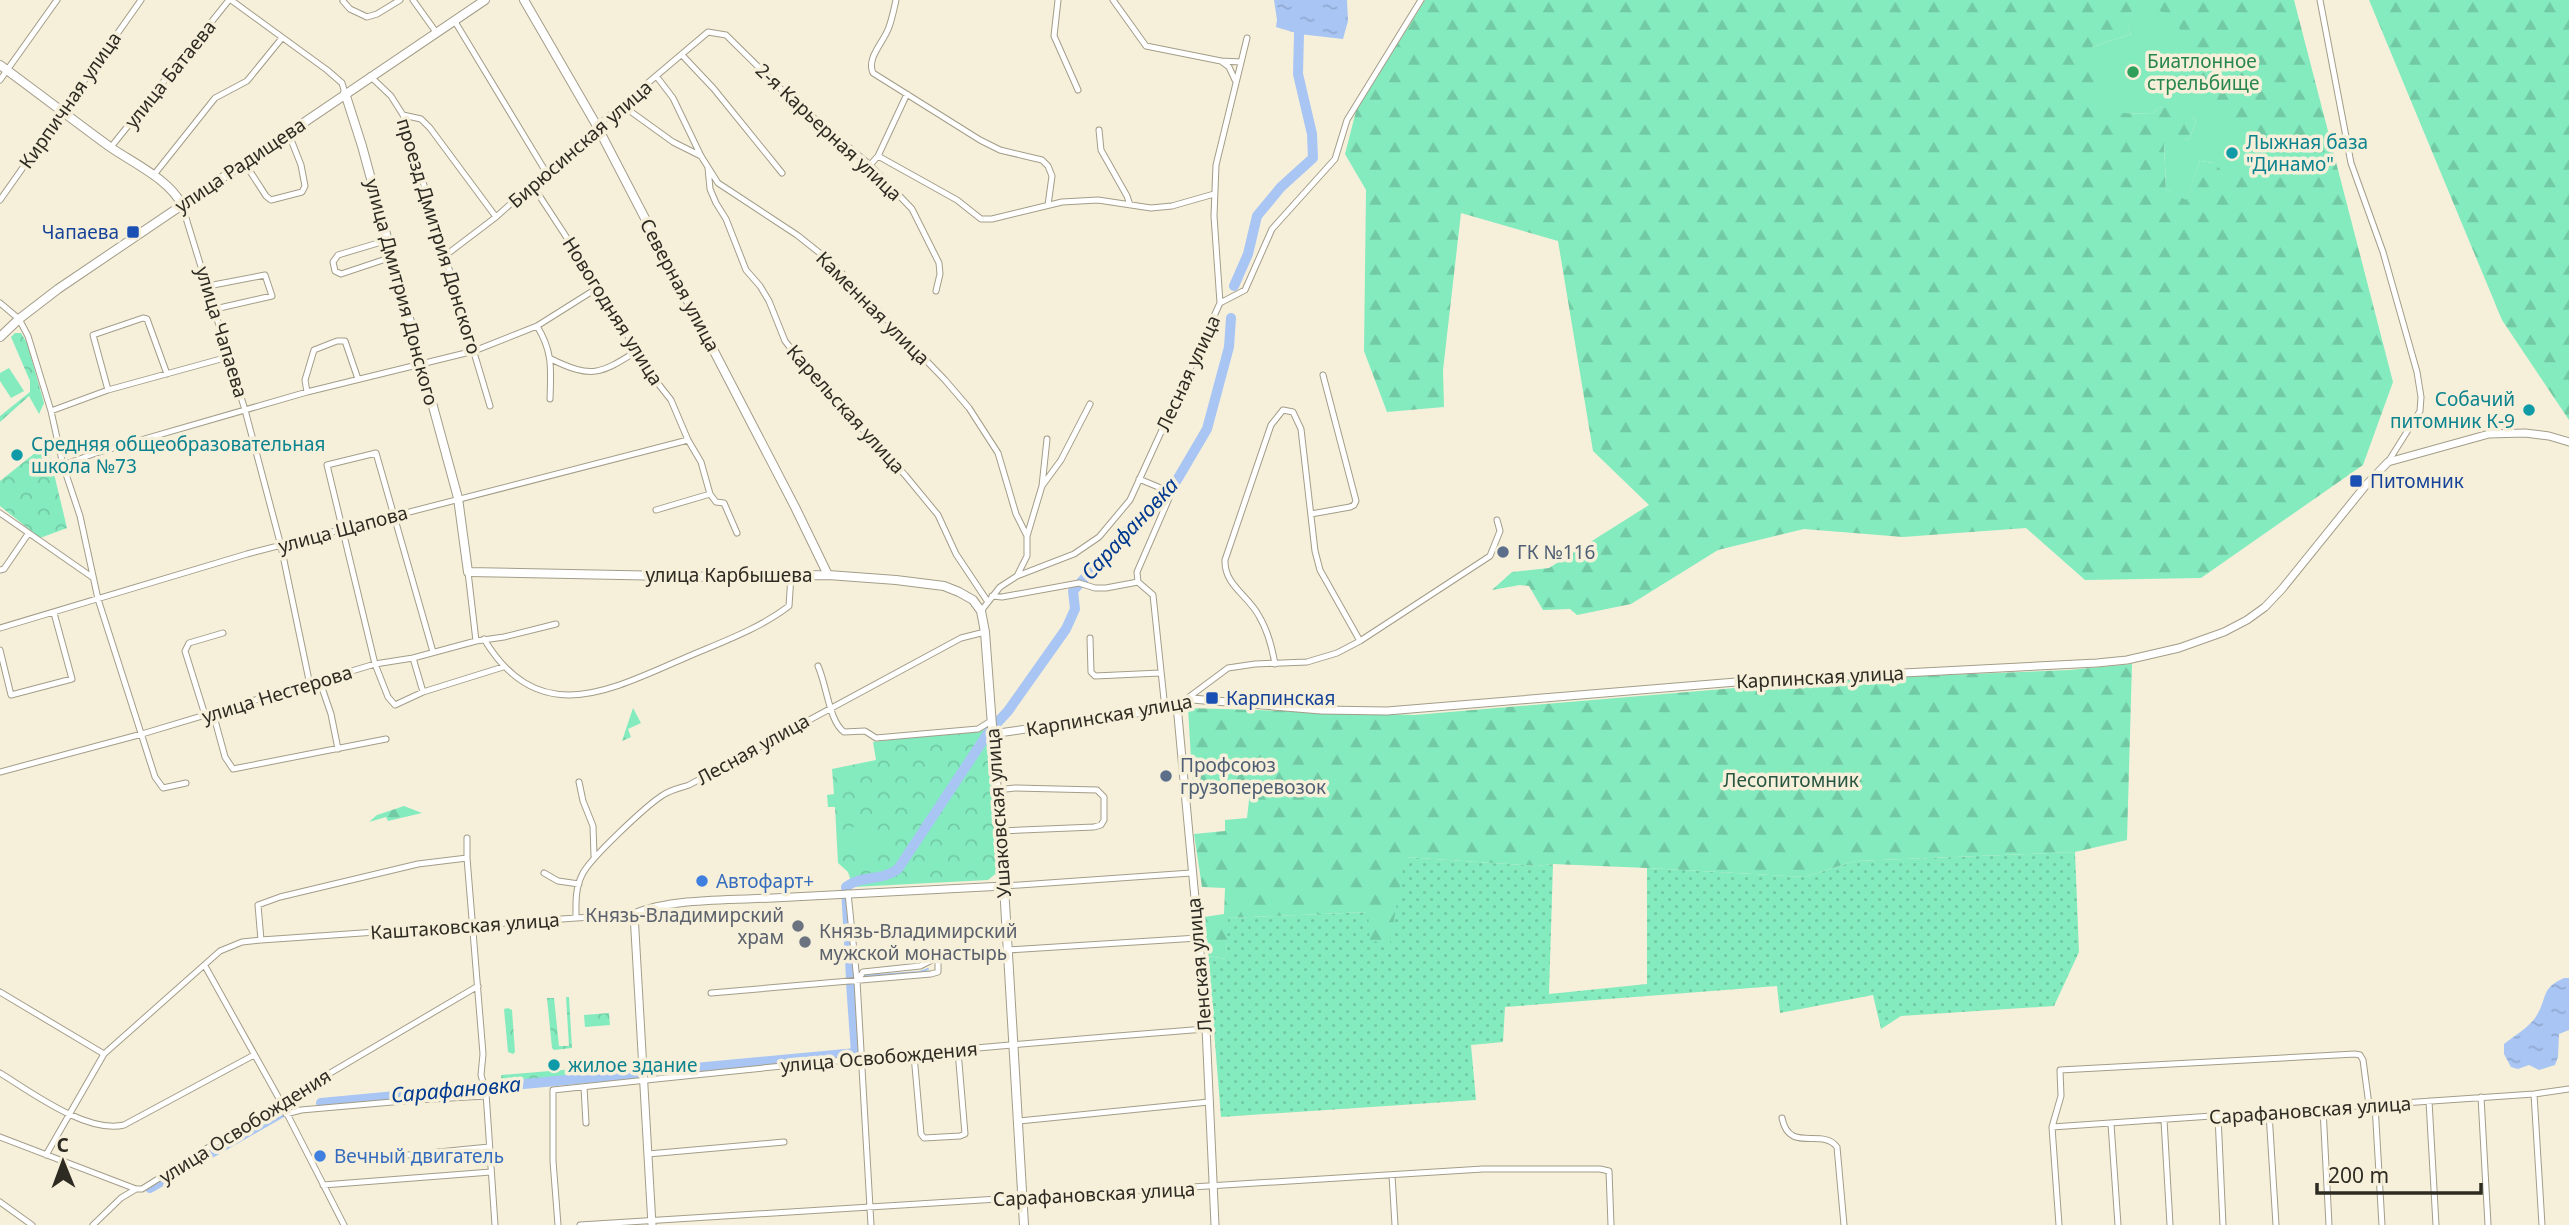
<svg xmlns="http://www.w3.org/2000/svg" width="2569" height="1225" font-family="'Noto Sans',sans-serif">
<defs>
<pattern id="grass-dots" width="8" height="8" patternUnits="userSpaceOnUse" patternTransform="scale(1.75)"><rect width="8" height="8" fill="#84ebbf"/><path d="M2 2h.1M6 6h.1" fill="none" stroke="#72caa4" stroke-width="1.8" stroke-linecap="round"/></pattern>
<pattern id="forest-firs" width="22" height="20" patternUnits="userSpaceOnUse" patternTransform="scale(1.75)"><rect width="22" height="20" fill="#84ebbf"/><path d="M5 1l3.5 6h-7zM16 11l3.5 6h-7z" fill="#72caa4"/></pattern>
<pattern id="park-crowns" width="20" height="18" patternUnits="userSpaceOnUse" patternTransform="scale(1.75)"><rect width="20" height="18" fill="#84ebbf"/><path d="M2 6a3 3 0 1 1 6 0M12 15a3 3 0 1 1 6 0" fill="none" stroke="#72caa4"/></pattern>
<pattern id="water-ripples" width="26" height="14" patternUnits="userSpaceOnUse" patternTransform="scale(1.75)"><rect width="26" height="14" fill="#a8c5f4"/><path d="M2 4q2-2 4 0t4 0M15 11q2-2 4 0t4 0" fill="none" stroke="#91a9d1"/></pattern>
</defs>
<rect width="100%" height="100%" fill="#f6f0da"/>
<path fill="url(#grass-dots)" d="M2075,852l4,100 -25,54 -153,10 -20,13 -8,-34 -93,18 -3,-27 -272,21 -2,35 -32,3 5,55 -255,17 -13,-161 18,3 1,-41 141,-6 37,-55 132,9 16,-2 -4,130 98,-10v-116l158,9 50,-16z"/>
<path fill="url(#forest-firs)" fill-rule="evenodd" d="M1425,0h869l99,382 -30,83 -162,113 -116,2 -59,-52 -123,9 -99,-8 -86,21 -87,54 -54,11 -7,-6 -27,1 -14,-24 -9,-1 -28,5 20,-18 37,-4 100,-63 -56,-54 -35,-210 -97,-28 -18,157 1,37 -57,5 -23,-61 2,-161 -21,-36 11,-43zM2123,14l73,75 22,-1 -6,37 2,38 -14,-2 -14,38 -20,-10 -2,-45 25,-5 7,-17 -11,-17 -28,3 -4,6 -29,-1 -32,-66 39,-13z
M2369,0h200v420l-67,-100z
M2132,664l-5,176 -52,12 -220,9 -50,16 -158,-9 -94,-4 -16,2 -132,-9 -15,86 -20,-2 -2,-29 -140,6 -2,41 -18,-3 -4,-39 20,-3 1,-26 -23,-1 -8,-53 31,-3v-11l22,-2 3,-27 -57,2 -5,-85 226,7 430,-36 225,-9z
M633,708l8,15 -13,6 3,8 -9,4z
M404,806l18,7 -34,8 -2,-4 -17,5 8,-7z"/>
<path fill="url(#park-crowns)" d="M15,333h6l6,10 17,60 -5,11 -10,-18 -29,26v-6l30,-24v-11l-19,-44z
M40,449l4,8h6l17,71 -27,10 -40,-32v-25z
M987,729l12,142 -11,9 -135,7 -5,-15 -10,-9 -3,-56h-7l-1,-12 7,-1 -2,-25 44,-9 -3,-18 64,-8 31,-1z
M566,997h3l3,51 -18,2 -2,-2 -5,-50h7l5,48h10z
M508,1008l4,2 3,42 -2,2 -5,-2 -4,-43z
M609,1013l1,12 -25,2 -1,-12z
M610,1066l1,8 -109,12 -1,-11z"/>
<path fill="#84ebbf" d="M2153,9l23,7 20,73 23,-1 -6,36 21,-8 22,22v24l-19,14h-10l-13,-13 -14,-2 -14,39 -20,-11 -2,-46 25,-4 7,-17 -11,-16 -28,2 -4,6 -29,-1 -17,4 -22,-61 7,-9 39,-13 -9,-21z
M9,368l15,23 -13,7 -11,-17v-8z
M875,825l4,43 -22,2 -5,-43z"/>
<path fill="url(#water-ripples)" d="M1274,0h73l1,21 -5,18 -44,-5 -23,-7 1,-7z
M2564,978h5v52l-10,4 -1,23 -3,8 -16,5 -10,-5 -11,4 -7,-2 -7,-13v-10c11,-9 28,-18 34,-31 10,-19 4,-25 26,-35z"/>
<g fill="none" stroke-linecap="round" stroke-linejoin="round">
<path stroke="#a8c5f4" stroke-width="2" d="M863,976l57,-4 8,-3"/>
<path stroke="#a8c5f4" stroke-width="10" d="M1234,286l14,-32 9,-38 24,-29 32,-29 -1,-24 -14,-60 1,-40
M997,723l11,-12 58,-82 9,-20 -2,-18 60,-67 44,-44 30,-51 22,-82 2,-29
M851,979l-5,-92c15,-12 36,-6 52,-18l92,-139
M321,1103l535,-50 -5,-70
M150,1188l131,-75"/>
<defs>
<path id="minor" d="M231,0l96,70 15,13 3,10
M413,0l23,32
M896,0c-2,9 -4,19 -7,27 -5,15 -23,31 -16,46l107,67 20,10 42,10 6,6 4,10 -4,29
M1058,0l-4,36 24,54
M1113,0l33,46 75,15 8,6 6,13
M2320,0l31,163 32,89 34,120 4,25 -1,14 -32,51
M343,1l7,8 17,8 10,-3 23,-14
M454,20l92,152
M682,55l32,34 68,84
M1221,61l20,1
M370,76l21,20 12,19 87,291
M657,77l16,21 28,58 17,27 79,52 34,27 114,118 24,28 29,45 18,61 11,22
M0,80l57,-80
M623,106l50,36 28,14
M403,115l18,4 9,9 66,89 101,-91 111,-94 18,3 64,63 80,67 42,44 27,54 1,11 -4,17
M1099,130l2,20 26,46 3,9
M111,147l118,-147
M878,156l79,44 24,19h11l70,-17 36,-2 53,8 21,-2 42,-12
M244,162l22,34 5,4 31,-8 3,-6 -4,-21 -13,-33
M870,165l8,-9 29,-62
M708,168l2,21 6,14 10,16 20,51 14,16 9,15 16,40 23,29 97,105 33,40 18,39 32,48
M153,176l62,-78 32,-17 35,-43
M533,186l66,101 50,85 22,28 17,40 13,22 9,32 6,8 8,1 13,30
M0,200l141,-200
M182,205l63,205 36,136 29,139
M388,240l-50,15 -5,7 2,9 6,3 51,-17
M446,255l50,-38
M208,286l57,-11 7,21 -57,13
M0,303l19,16 9,17 23,75 12,54 17,51 18,83 57,178 8,11 23,-5
M1220,303l-6,-87 2,-51 31,-127
M537,326c16,26 14,43 13,73
M551,359c41,20 49,15 86,-8
M108,390l-15,-55 50,-17 4,1 20,55
M307,392l-2,-12 9,-30 23,-9h8l13,38
M51,411l57,-21 120,-33
M63,465l33,-12 211,-61 167,-41 63,-25 62,-39
M1139,479l29,12 2,5 -33,76 1,10 15,13 12,114
M1042,486l19,-26 29,-56
M656,510l54,-16
M0,513l92,64
M1311,514l39,-7 4,-2 2,-4 -33,-126
M0,570l4,-1 24,-35
M468,572l8,69
M1017,576l10,-20v-20l15,-50 5,-47
M992,596l10,1 77,-14 16,5h11l32,-6
M981,611l19,-24 17,-11 57,-22 25,-17 31,-37 90,-197 25,-13 27,-61 63,-70 12,-39 74,-120
M0,628l247,-74 441,-114
M1090,638l1,34 4,4 65,-3
M484,639c55,92 128,50 203,18 35,-15 72,-28 102,-51l2,-30
M0,650l11,45 61,-16 -18,-66
M433,652l-57,-199 -49,12 48,199 13,33 7,8 28,-13 80,-25
M413,658l10,34
M1275,664c-3,-17 -7,-33 -16,-48 -11,-21 -35,-31 -34,-56l46,-135 12,-15 10,2 8,17 14,122 5,19 40,71
M818,666c9,20 11,55 26,66l21,-1 11,7 102,-9 13,-8
M320,682l11,32 7,35
M1185,700l43,-32 27,-4 52,-2 30,-9 23,-12 130,-85 10,-25 -3,-11
M213,713l12,44 8,12 153,-30
M205,715l-20,-64 4,-8 34,-10
M0,772l142,-38 233,-70 38,-6 63,-17 28,-4 52,-13
M579,782l4,19 10,25 1,30
M997,790l18,-2 82,2 7,7v23l-3,5 -7,2 -94,4
M467,838v20l16,196 -2,21 5,18 9,132
M544,873l14,8 21,3
M1004,886l187,-13
M848,893l9,88 14,244
M576,918c0,-15 -1,-29 6,-43 7,-16 65,-70 81,-80 7,-5 17,-7 26,-10l272,-147 24,-6
M261,940l-3,-35 22,-8 138,-33 49,-6
M1008,950l190,-12
M205,966l76,136 63,123
M0,992l104,62
M711,993l220,-19 7,-2v-12l-4,-1 -14,7 -57,6 -6,9
M914,1055l7,79 3,4 36,-2 5,-2 -7,-83
M0,1073c31,19 87,61 124,52l130,-70
M584,1087l2,36
M2534,1094l8,131
M2481,1097l7,128
M2429,1101l7,124
M2375,1105l7,120
M2323,1109l6,116
M2269,1113l7,112
M286,1114l15,-4 114,-10 71,-4
M2218,1116l5,109
M1782,1118c7,36 40,9 55,29l7,78
M2164,1120l6,105
M1019,1121l190,-19
M2111,1124l7,101
M2052,1127l482,-33 35,-5
M0,1137l136,52h6l139,-87 197,-116
M648,1154l136,-12
M46,1155l58,-101 116,-103 22,-9 19,-2 373,-26
M368,1159l121,-12
M1392,1175l3,50
M323,1185l168,-13
M0,1202l32,23
M93,1225l28,-27 15,-9
M558,1225l-5,-64v-71c217,-24 434,-44 652,-61
M580,1225l903,-56h117l9,2 2,54
M2059,1225l-7,-98 9,-31 -1,-26 295,-16 5,1 3,5 6,45"/>
<path id="tertiary" d="M1177,705l28,301 10,219
M992,734l173,-25 27,-10 129,11 66,1 361,-30 349,-18 30,-3 52,-12 45,-16 23,-12 18,-13 17,-18 84,-104 22,-23 101,-28 36,-1 24,3 20,6
M652,1225l-18,-311c36,-16 99,-14 139,-16 77,-4 154,-8 231,-12"/>
<path id="secondary" d="M524,0l73,126 198,381 33,68
M0,65c37,27 73,55 110,82 23,16 59,32 72,58
M345,93l17,53 96,352 10,74 251,5 109,-2 68,5 48,6 15,6 14,8 8,11 4,21 19,254 20,339
M0,337l19,-18 39,-30 427,-289"/>
</defs>
<use href="#minor" stroke="#a39d89" stroke-width="7"/>
<use href="#tertiary" stroke="#a39d89" stroke-width="9"/>
<use href="#secondary" stroke="#a39d89" stroke-width="10"/>
<use href="#minor" stroke="#fff" stroke-width="5"/>
<use href="#tertiary" stroke="#fff" stroke-width="7"/>
<use href="#secondary" stroke="#fff" stroke-width="8"/>
</g>
<circle fill="#2e9e5b" stroke="#f6f0da" stroke-width="2.5" cx="2133" cy="72" r="7"/>
<g fill="#0f9aa8" stroke="#f6f0da" stroke-width="2.5">
<circle cx="2232" cy="153" r="7"/>
<circle cx="2529" cy="410" r="7"/>
<circle cx="17" cy="455" r="7"/>
<circle cx="554" cy="1065" r="7"/>
</g>
<g fill="#1a4fb4" stroke="#f6f0da" stroke-width="2.5">
<rect x="126" y="225" width="14" height="14" rx="3.5"/>
<rect x="2349" y="474" width="14" height="14" rx="3.5"/>
<rect x="1205" y="691" width="14" height="14" rx="3.5"/>
</g>
<g fill="#5c6f8a" stroke="#f6f0da" stroke-width="2.5">
<circle cx="1503" cy="552" r="7"/>
<circle cx="1166" cy="776" r="7"/>
</g>
<g fill="#3f7fe0" stroke="#f6f0da" stroke-width="2.5">
<circle cx="702" cy="881" r="7"/>
<circle cx="320" cy="1156" r="7"/>
</g>
<g fill="#6b7280" stroke="#f6f0da" stroke-width="2.5">
<circle cx="798" cy="926" r="7"/>
<circle cx="805" cy="942" r="7"/>
</g>
<g text-anchor="middle" stroke-width="7" stroke-linejoin="round" paint-order="stroke">
<g font-size="19" fill="#27864d" stroke="#f6f0da" text-anchor="start">
<text x="2147" y="68">Биатлонное<tspan x="2147" dy="22">стрельбище</tspan></text>
</g>
<g font-size="19" fill="#2e2b23" stroke="#f6f0da">
<text transform="translate(170 74) rotate(-51)" y="7">улица Батаева</text>
<text transform="translate(70 100) rotate(-55)" y="7">Кирпичная улица</text>
<text transform="translate(829 132) rotate(43)" y="7">2-я Карьерная улица</text>
<text transform="translate(580 144) rotate(-41)" y="7">Бирюсинская улица</text>
<text transform="translate(240 165) rotate(-34)" y="7">улица Радищева</text>
<text transform="translate(439 236) rotate(73)" y="7">проезд Дмитрия Донского</text>
<text transform="translate(680 285) rotate(62)" y="7">Северная улица</text>
<text transform="translate(402 292) rotate(75)" y="7">улица Дмитрия Донского</text>
<text transform="translate(873 308) rotate(45)" y="7">Каменная улица</text>
<text transform="translate(613 311) rotate(58)" y="7">Новогодняя улица</text>
<text transform="translate(222 332) rotate(73)" y="7">улица Чапаева</text>
<text transform="translate(1188 373) rotate(-65)" y="7">Лесная улица</text>
<text transform="translate(846 409) rotate(48)" y="7">Карельская улица</text>
<text transform="translate(343 529) rotate(-15)" y="7">улица Щапова</text>
<text x="729" y="582">улица Карбышева</text>
<text transform="translate(1820 677) rotate(-3)" y="7">Карпинская улица</text>
<text transform="translate(277 694) rotate(-17)" y="7">улица Нестерова</text>
<text transform="translate(1109 715) rotate(-10)" y="7">Карпинская улица</text>
<text transform="translate(753 749) rotate(-29)" y="7">Лесная улица</text>
<text transform="translate(998 813) rotate(-94)" y="7">Ушаковская улица</text>
<text transform="translate(465 926) rotate(-4)" y="7">Каштаковская улица</text>
<text transform="translate(1199 965) rotate(-95)" y="7">Ленская улица</text>
<text transform="translate(879 1057) rotate(-5)" y="7">улица Освобождения</text>
<text transform="translate(2310 1110) rotate(-4)" y="7">Сарафановская улица</text>
<text transform="translate(245 1126) rotate(-32)" y="7">улица Освобождения</text>
<text transform="translate(1094 1194) rotate(-3)" y="7">Сарафановская улица</text>
</g>
<g font-size="19" fill="#0d838f" stroke="#f6f0da" text-anchor="start">
<text x="2246" y="149">Лыжная база<tspan x="2246" dy="22">"Динамо"</tspan></text>
<text x="2515" y="406" text-anchor="end">Собачий<tspan x="2515" dy="22">питомник К-9</tspan></text>
<text x="31" y="451">Средняя общеобразовательная<tspan x="31" dy="22">школа №73</tspan></text>
<text x="568" y="1072">жилое здание</text>
</g>
<g font-size="19" fill="#164399" stroke="#f6f0da" text-anchor="start">
<text x="119" y="239" text-anchor="end">Чапаева</text>
<text x="2370" y="488">Питомник</text>
<text x="1226" y="705">Карпинская</text>
</g>
<g font-size="19" fill="#4e5e75" stroke="#f6f0da" text-anchor="start">
<text x="1517" y="559">ГК №116</text>
<text x="1180" y="772">Профсоюз<tspan x="1180" dy="22">грузоперевозок</tspan></text>
</g>
<g font-size="19" fill="#265542" stroke="#f6f0da">
<text x="1791" y="787">Лесопитомник</text>
</g>
<g font-size="19" fill="#366cbe" stroke="#f6f0da" text-anchor="start">
<text x="716" y="888">Автофарт+</text>
<text x="334" y="1163">Вечный двигатель</text>
</g>
<g font-size="19" fill="#5b616d" stroke="#f6f0da" text-anchor="end">
<text x="784" y="922">Князь-Владимирский<tspan x="784" dy="22">храм</tspan></text>
<text x="819" y="938" text-anchor="start">Князь-Владимирский<tspan x="819" dy="22">мужской монастырь</tspan></text>
</g>
<g font-size="21" font-style="italic" fill="#003990" stroke="#f6f0da">
<text transform="translate(1130 529) rotate(-47)" y="7">Сарафановка</text>
<text transform="translate(456 1090) rotate(-5)" y="7">Сарафановка</text>
</g>
</g>
<g transform="translate(63 1162) rotate(359)" stroke="#f6f0da" stroke-width="5" paint-order="stroke">
<path d="M0-5L12 26L0 18L-12 26Z" fill="#2e2b23"/>
<text y="-10" font-size="19" font-weight="bold" text-anchor="middle" fill="#2e2b23">С</text>
</g>
<path d="M2317 1183v10h164v-10" fill="none" stroke="#2e2b23" stroke-width="3.5"/>
<text x="2328" y="1183" font-size="21" fill="#2e2b23" stroke="#f6f0da" stroke-width="5" paint-order="stroke">200 m</text>
</svg>
